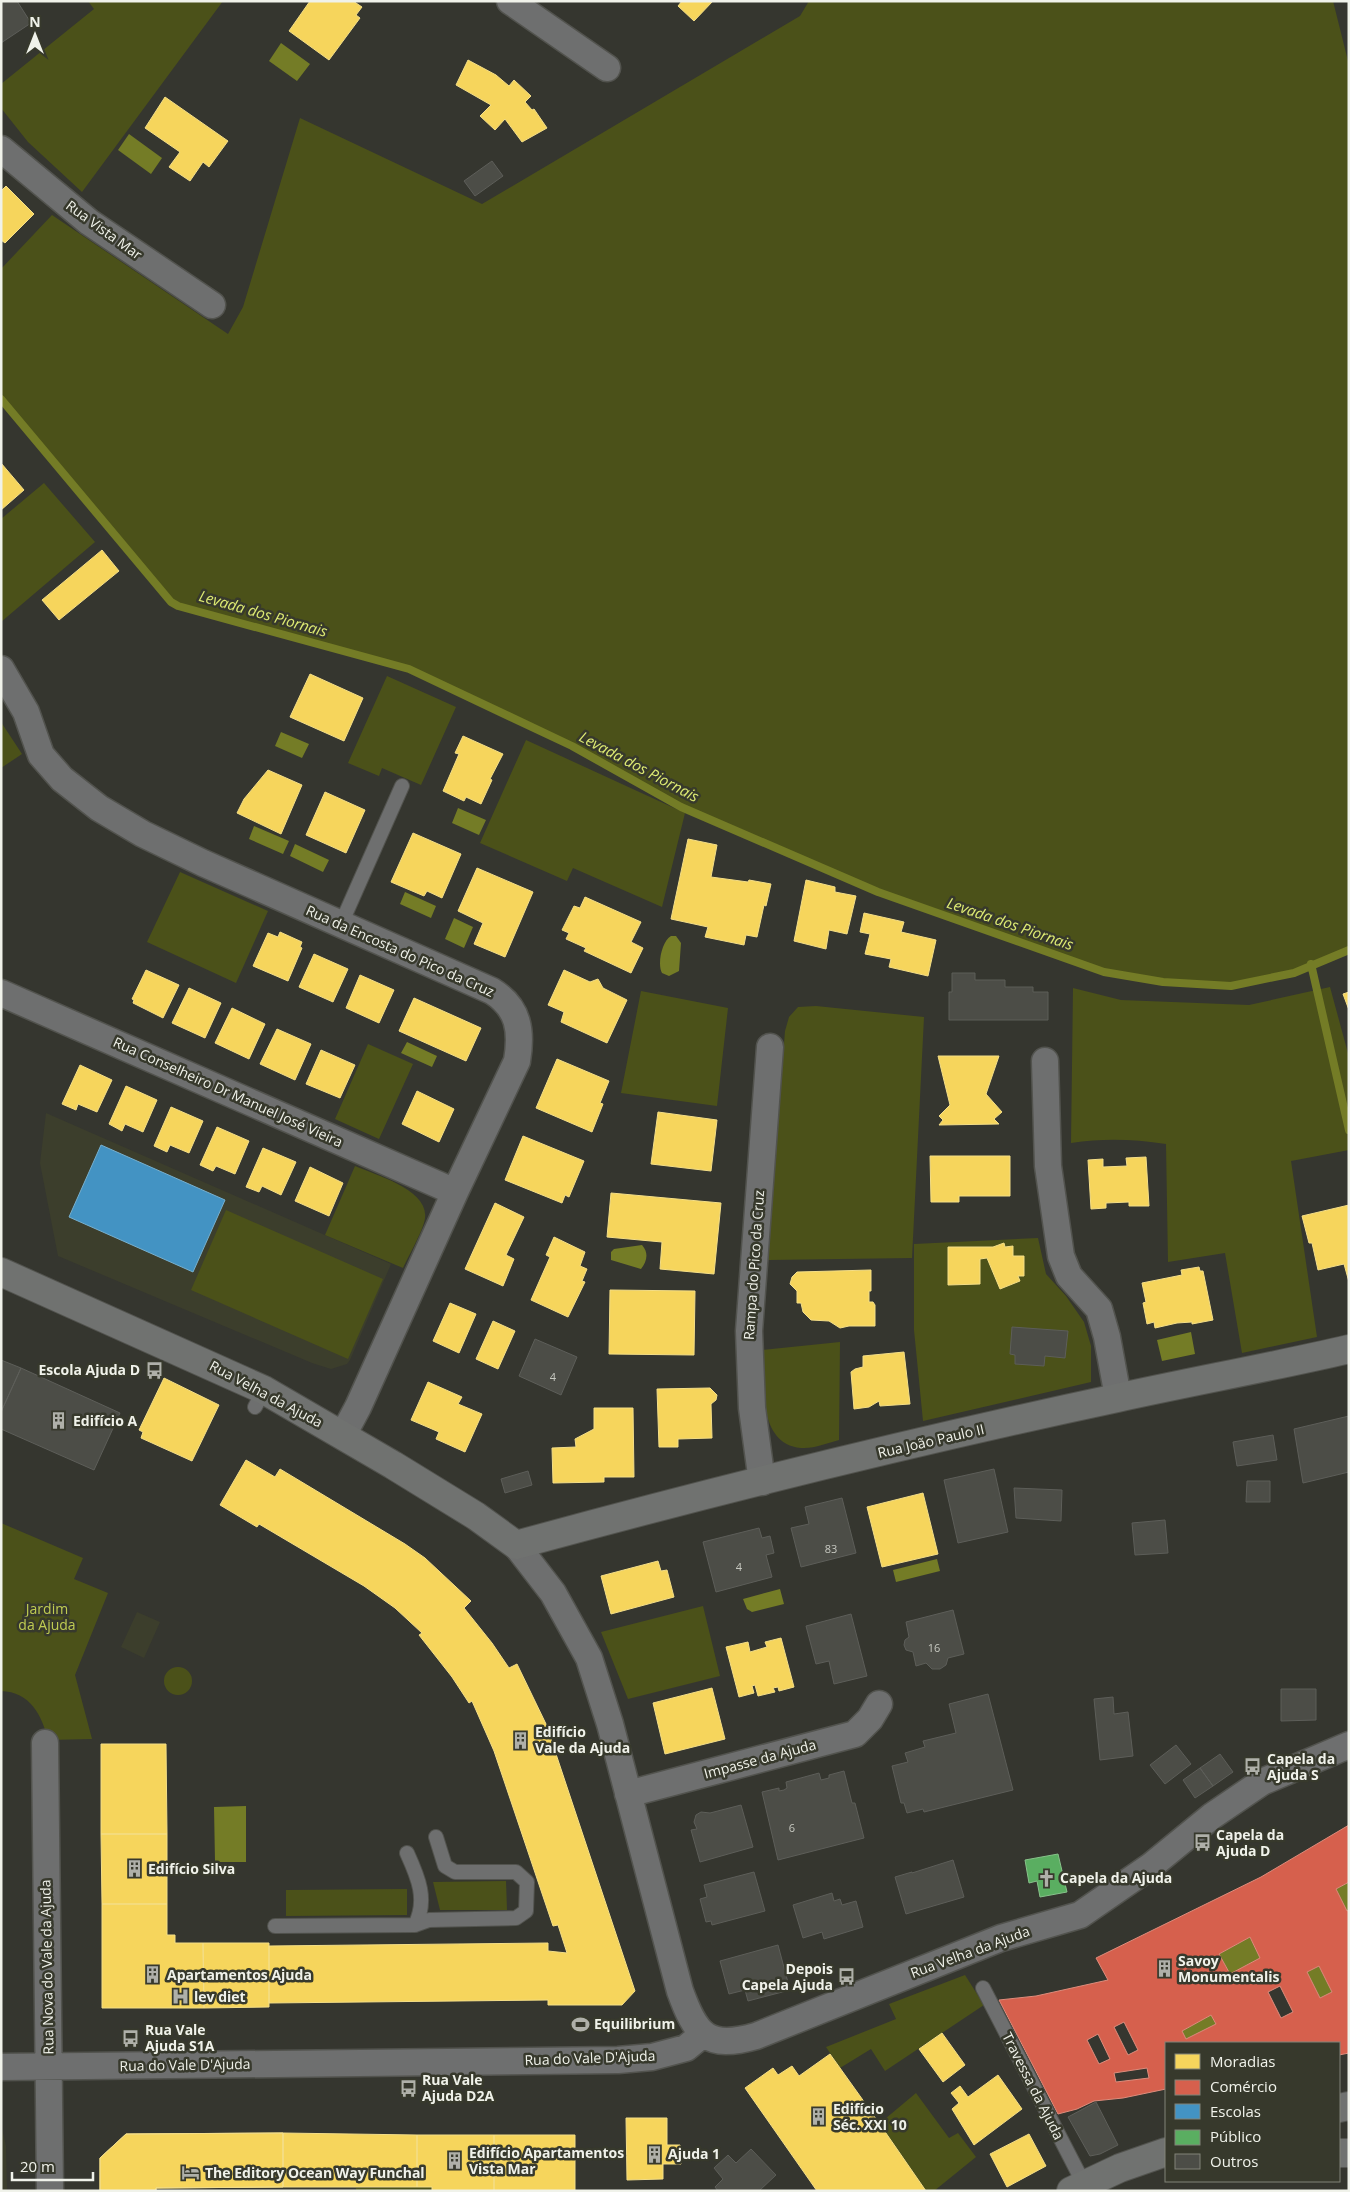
<svg xmlns="http://www.w3.org/2000/svg" width="1350" height="2192" font-family="'Open Sans',sans-serif">
<rect width="100%" height="100%" fill="#35362f"/>
<path fill="#3c3e2c" d="M46,1113l345,151 -41,96 -3,4 -16,5 -19,-6 -254,-107 -18,-93z
M137,1612l23,10 -16,36 -23,-11z
M1,2124l5,22 1,45h-6z"/>
<path fill="#4b5119" d="M88,1h135l-141,191 -54,-50 -27,-34v-24l93,-75z
M809,1h524l16,64v883l-55,23 -63,13 -68,-4 -58,-10 -226,-80 -197,-85 -109,-60 -163,-78 -239,-65 -12,-9 -158,-191v-133l51,-54 176,119 15,-27 57,-189 182,86 318,-188z
M44,483l51,59 -94,80v-103z
M387,676l69,31 -35,78 -39,-17 -3,8 -31,-13z
M1,722l21,32 -21,14z
M526,740l159,73 -23,94 -89,-39 -6,13 -87,-38z
M180,872l88,39 -32,72 -89,-41z
M1330,987l19,70v93l-58,11 26,176 -75,16 -17,-100 -57,9 -2,-118c-33,-5 -62,-6 -95,-1l2,-155 48,12 128,5z
M641,991l87,17 -11,98 -96,-13z
M816,1006l108,11 -12,241 -144,2 17,-229 4,-14 9,-10z
M368,1044l45,20 -34,75 -44,-20z
M355,1166c21,9 74,24 70,52 -1,11 -17,39 -22,50l-78,-33z
M226,1210l157,69 -35,80 -157,-69z
M1038,1238l8,36 20,22 18,26 7,24v36l-168,39 -9,-91v-86z
M840,1342l-1,98c-12,3 -25,9 -38,8 -44,-4 -37,-66 -39,-98z
M1,1523l82,35 -9,21 34,14 -33,82 17,64 -44,1c-6,-25 -18,-48 -47,-49z
M703,1606l17,70 -92,23 -27,-67z
M164 1681a14 14 0 1 1 28 0a14 14 0 1 1-28 0Z
M506,1881l1,29h-67l-7,-28z
M407,1889v26l-121,1v-26z
M965,1975l19,30 -99,66 -14,-22 -31,19 -14,-21 70,-28 -7,-15z
M916,2093l33,45 9,-5 18,24 -42,34h-8l-47,-67z
M432,2187v4h-76v-3z"/>
<path fill="#747c26" d="M281,43l29,21 -13,17 -28,-20z
M129,134l33,24 -11,16 -33,-24z
M281,732l28,12 -7,14 -27,-12z
M458,808l28,12 -7,15 -27,-12z
M254,826l35,15 -6,13 -34,-15z
M295,844l34,16 -6,12 -33,-16z
M405,892l31,14 -5,12 -31,-14z
M454,918l19,9 -9,21 -19,-9z
M671,936h5l5,7 -2,28 -10,5 -7,-3c-5,-9 0,-32 9,-37z
M407,1042l30,14 -5,11 -31,-14z
M642,1245c7,8 5,16 -1,24l-30,-9v-8l3,-3z
M1191,1332l4,22 -33,7 -5,-21z
M937,1559l3,12 -44,11 -3,-12z
M780,1589l4,15 -32,8 -5,-3 -4,-10z
M246,1806v56h-31l-1,-55z
M1349,1882v28l-2,1 -11,-22z
M1250,1937l10,21 -30,16 -11,-20z
M1319,1966l13,26 -12,6 -13,-26z
M1211,2015l5,9 -30,15 -4,-8z"/>
<path fill="#f6d55c" stroke="#f4de87" d="M310,1h43l9,6 -6,8 4,3 -31,42 -40,-29z
M682,1h31l-19,20 -16,-15z
M468,60l28,15 13,11 5,-6 17,16 -6,6 7,8 2,-1 13,19 -25,14 -17,-23 -10,11 -15,-14 11,-11 -35,-20z
M165,97l63,44 -19,26 -6,-5 -13,19 -21,-14 11,-15 -35,-24z
M6,186l28,28 -29,29 -4,-3v-49z
M1,463l23,27 -23,20z
M102,550l17,21 -60,49 -17,-20z
M310,674l53,24 -19,43 -54,-24z
M463,736l40,18 -13,25 2,1 -11,24 -15,-7 -2,4 -21,-10 16,-37 -4,-1z
M268,770l34,15 -21,49 -44,-21 7,-14z
M325,792l40,18 -19,43 -40,-18z
M413,833l48,21 -19,44 -15,-7 -3,5 -33,-14z
M688,839l29,6 -6,32 37,5 1,-2 22,4 -5,22 -2,-1 -7,32 -11,-2 -2,10 -39,-8 3,-10 -37,-8z
M477,868l56,24 -28,65 -31,-13 9,-21 -25,-12z
M806,880l29,7v5l21,4 -9,38 -18,-4 -3,19 -32,-8z
M585,897l56,25 -10,20 12,6 -12,25 -47,-22 2,-3 -20,-9 3,-6 -7,-3 12,-24 6,2z
M864,913l40,9 -3,10 35,8 -8,36 -39,-9 2,-8 -26,-5 5,-20 -10,-2z
M280,932l22,10 -2,5 2,1 -14,33 -35,-15 15,-33 10,4z
M314,954l34,15 -15,33 -34,-15z
M146,970l33,15 -16,33 -30,-15 1,-3 -2,-1z
M564,970l26,12 8,-3 5,9 24,12 -20,43 -46,-21 3,-10 -16,-7z
M360,975l34,15 -15,33 -33,-15z
M189,988l32,15 -16,35 -33,-15z
M1349,992v18l-6,-16z
M414,998l67,30 -15,33 -67,-30z
M232,1008l33,16 -16,35 -34,-16z
M277,1029l34,15 -16,36 -35,-16z
M321,1050l34,15 -15,33 -34,-14z
M938,1056h61l-13,38 16,18 -8,7 5,5 -60,1 4,-5 -4,-4 11,-11z
M557,1059l52,22 -9,22 3,1 -11,28 -56,-24z
M80,1065l32,15 -15,32 -19,-8 -2,6 -14,-6z
M126,1086l31,14 -14,32 -18,-8 -3,7 -13,-7z
M417,1091l37,18 -15,33 -37,-18z
M171,1107l32,14 -14,32 -19,-8 -3,7 -13,-6z
M658,1112l59,8 -6,51 -60,-7z
M217,1127l32,14 -14,33 -19,-8 -3,5 -13,-6z
M523,1136l61,25 -15,36 -4,-2 -3,8 -57,-23z
M263,1148l33,14 -15,33 -19,-9 -3,6 -13,-5z
M930,1156h80v40h-51v6h-28z
M1146,1157l3,49h-20v-4l-23,1v5l-15,1 -3,-49 15,-1v8l24,-1 -1,-8z
M310,1167l33,16 -14,33 -34,-15z
M611,1193l110,10 -7,71 -54,-5 2,-27 -55,-5z
M495,1203l29,14 -18,38 8,4 -11,27 -38,-17z
M1349,1205v77l-5,-18 -26,6 -6,-27h-3l-7,-27z
M554,1237l31,15 -5,14 7,3 -5,12 3,1 -17,35 -37,-17 19,-43 -4,-2z
M1004,1243l1,4 8,-1v10h11v20h-6l2,5 -20,8 -13,-31 -7,1v25l-32,1v-38h45z
M1199,1267l1,4h3l10,49 -21,4v-2l-15,1 -22,5 -1,-6 -7,2 -4,-21 3,-1 -4,-19 40,-8 -1,-5z
M871,1270v21h-2v11h4l2,3v21h-26l-9,2 -11,-7 -18,-1 -8,-8 -2,-9h-4v-12l-7,-7 2,-7 5,-5z
M610,1290l85,1 -1,64 -85,-1z
M450,1303l26,11 -17,39 -26,-12z
M493,1321l22,10 -17,38 -22,-10z
M904,1352l6,52 -30,2 -1,-5 -10,6 -15,2 -3,-37 4,-3 8,-2v-11z
M164,1378l55,27 -27,56 -51,-23 2,-6 -4,-2z
M428,1382l34,15 -4,7 24,10 -17,38 -29,-13 3,-7 -28,-12z
M710,1388l7,7 -1,5 -5,4 1,34 -34,1v8h-19l-2,-58z
M594,1408h39l1,69h-30v5l-51,1 -1,-35 24,-1 -1,-8 19,-10z
M246,1460l29,17 5,-8 125,75 20,14 46,43 -7,7 28,35 17,25 8,-4 29,60 89,267 -13,14h-74v-5l-279,3v-57l279,-3v8l19,2 -9,-28 -5,1 -59,-175 -22,-50 -3,2 -17,-26 -33,-42 3,-2 -27,-25 -31,-22 -105,-62 -2,3 -37,-22z
M923,1493l15,61 -56,13 -15,-60z
M658,1561l3,10 6,-1 7,27 -63,17 -10,-38z
M781,1638l13,49 -15,4 -1,-4 -5,1 2,4 -17,4 -3,-11 -3,1 2,7 -15,4 -13,-50 22,-5 2,10 17,-5 -2,-5z
M712,1688l13,51 -60,15 -12,-51z
M101,1744h65l1,90h-66z
M101,1834h66v70h-65z
M102,1904h65v31h8v8h28l1,65h-102z
M203,1943h66v64l-65,1z
M942,2033l23,32 -22,17 -24,-33z
M830,2054l40,56 56,81h-109l-72,-103 28,-20 5,7 14,-9 7,10z
M998,2075l24,34 -48,36 -22,-36 7,-6 -8,-10 9,-7 8,11z
M626,2118h41v27h13l1,19h-18v15l-36,1z
M283,2133v54l-127,1v3h-56v-33l26,-24z
M283,2133v54l-127,1v3h-56v-33l26,-24z
M283,2133l134,2v52h-134z
M1029,2134l17,32 -39,21 -17,-33z
M417,2135h77v56h-62v-4h-15z
M494,2135h81v56h-81z"/>
<path fill="#d6604d" stroke="#de8c7c" fill-rule="evenodd" d="M1349,1825v57l-13,7 11,22 2,-1v143l-10,2v-12h-173v46l-43,9 -29,3 -17,8 -19,5 -59,-114 37,-4 72,-16 -12,-22 165,-81zM1250,1937l10,21 -30,16 -11,-20zM1319,1966l13,26 -12,6 -13,-26zM1280,1986l13,26 -12,6 -13,-26zM1211,2015l5,9 -30,15 -4,-8zM1124,2022l14,28 -10,5 -14,-28zM1098,2034l12,25 -11,5 -12,-24zM1147,2068l2,10 -33,4 -2,-9z"/>
<path fill="#4393c3" stroke="#77b0cf" d="M101,1145l124,55 -32,72 -124,-55z"/>
<path fill="#5aae61" stroke="#87c28a" d="M1058,1854l9,38 -27,5 -3,-16 -8,2 -4,-23z"/>
<g fill="none" stroke-linecap="round" stroke-linejoin="round">
<path stroke="#747c26" stroke-width="8" d="M1,399l170,203 7,4 231,63 163,77 109,61 197,85 226,80 59,10 68,4 63,-13 55,-23
M1311,964l38,166"/>
</g>
<path fill="#4c4d47" stroke="#5d5e59" d="M1,1h16l14,22 -30,20z
M492,161l11,15 -28,20 -11,-15z
M952,973h23v7h30v7h28v5h15v28h-99v-28h3z
M1012,1327l56,4 -3,27 -20,-2 -1,10 -29,-2v-9l-5,-1z
M535,1339l42,18 -16,38 -42,-19z
M1,1360l20,8 -20,44z
M21,1368l99,45 -26,57 -93,-41v-17z
M1349,1416v56l-46,11 -9,-54z
M1273,1435l4,25 -40,6 -4,-24z
M994,1469l14,63 -50,11 -14,-63z
M528,1471l4,14 -27,8 -4,-14z
M1247,1481h23v21h-24z
M1014,1488l48,2 -1,31 -45,-3z
M842,1498l14,55 -55,14 -10,-39 18,-4 -4,-17z
M1165,1520l3,33 -33,2 -3,-32z
M759,1528l3,10 8,-2 4,17 -8,2 6,22 -56,15 -13,-50z
M953,1610l11,44 -16,4 -2,7 -6,4h-8l-6,-6 -10,3 -3,-14 -7,-2 -2,-5 1,-5 4,-3 -3,-15z
M851,1614l16,62 -33,8 -5,-23 -13,3 -10,-38z
M1281,1689h35v31l-35,1z
M988,1694l25,96 -89,22 -1,-3 -16,4 -3,-10h-3l-9,-37 16,-4 -3,-9 20,-6 -2,-6 33,-8 -7,-29z
M1113,1697l1,17 14,-2 5,44 -33,4 -6,-61z
M1176,1745l15,19 -26,20 -15,-19z
M1220,1754l13,18 -20,14 -13,-18z
M1200,1768l13,18 -18,12 -12,-18z
M844,1771l8,32h3l9,35 -86,22 -16,-68 17,-4v3l5,-1 3,-2 -1,-6 33,-9 2,7 8,-2v-3z
M741,1805l12,42 -53,15 -9,-32 6,-1 -3,-7 2,-7 5,-3 9,1z
M953,1860l11,37 -58,17 -11,-37 17,-5v1z
M754,1872l11,39 -53,14 -1,-4 -5,1 -6,-23 7,-2 -3,-12z
M832,1893l2,8 6,-2 2,6 14,-4 7,26 -39,12 -2,-7 -19,6 -10,-33z
M778,1945l12,45 -42,11 -3,-11 -16,4 -9,-33z
M1096,2102l22,43 -18,9 -10,2 -22,-39z
M751,2149l25,26 -17,16h-41l-3,-4 8,-8 -9,-11 14,-13 8,8z"/>
<g fill="none" stroke-linecap="round" stroke-linejoin="round">
<defs>
<path id="lane" d="M341,924l61,-138
M255,1407l9,-17
M415,1925l14,-5 87,-2 10,-7 1,-29 -11,-10h-61l-10,-6 -9,-29
M275,1926l140,-1c13,-25 3,-48 -8,-72
M983,1988l101,196"/>
<path id="street" d="M510,1l97,67
M1,149l88,73 123,83
M1,669l25,43 15,43 21,24 37,29 44,26 60,29 289,128c27,17 30,40 25,70l-62,131 -97,215 -15,28
M1,993l454,199
M1045,1061l3,105 13,90 8,20 30,33 8,28 11,60
M762,1482l-10,-74 -3,-77 21,-284
M516,1545l37,48 36,65 21,66 70,267c16,44 27,59 76,45l245,-98 79,-23 71,-49 61,-50 50,-34 87,-37
M45,1743l5,448
M628,1794l227,-60 15,-15 9,-15
M1,2067l617,-7 34,-3 34,-9 17,-14"/>
<path id="secondary" d="M1,1272l263,118 129,75 83,51 40,29c198,-54 399,-104 601,-147 77,-17 155,-31 232,-49
M1339,2108l10,-2
M1339,2153h10
M1071,2191l49,-23 46,-16"/>
</defs>
<use href="#lane" stroke="#52534e" stroke-width="16"/>
<use href="#street" stroke="#52534e" stroke-width="29"/>
<use href="#secondary" stroke="#52534e" stroke-width="30"/>
<use href="#lane" stroke="#6e6f6f" stroke-width="14"/>
<use href="#street" stroke="#6e6f6f" stroke-width="26"/>
<use href="#secondary" stroke="#707270" stroke-width="28"/>
</g>
<defs>
<symbol id="bus-bare" viewBox="-9 -9 18 18"><path d="M-5-6H5V4H4V6H2V4H-2V6H-4V4H-5ZM-3.5-4V0h7V-4ZM-3.5 1.2v1.5H-2V1.2ZM2 1.2v1.5H3.5V1.2Z" fill="#afb0a9" stroke="#37392c" stroke-width="2.5" paint-order="stroke"/></symbol>
<symbol id="building-bare" viewBox="-9 -9 18 18"><path d="M-4-6H4V6H1V3H-1V6H-4ZM-2.5-4.3h1.7v1.8h-1.7ZM.8-4.3h1.7v1.8H.8ZM-2.5-1h1.7V.8h-1.7ZM.8-1h1.7V.8H.8Z" fill="#afb0a9" stroke="#37392c" stroke-width="2.5" paint-order="stroke"/></symbol>
<symbol id="church-bare" viewBox="-9 -9 18 18"><path d="M-1.2-6h2.4v3.5h3.3v2.4h-3.3V6h-2.4V-.1h-3.3v-2.4h3.3Z" fill="#afb0a9" stroke="#37392c" stroke-width="2.5" paint-order="stroke"/></symbol>
<symbol id="hospital-bare" viewBox="-9 -9 18 18"><path d="M-5-5h3v3.5h4V-5h3V5h-3V1.5h-4V5h-3Z" fill="#afb0a9" stroke="#37392c" stroke-width="2.5" paint-order="stroke"/></symbol>
<symbol id="stadium-bare" viewBox="-9 -9 18 18"><path d="M0-5a6.5 5 0 1 0 0 10a6.5 5 0 1 0 0-10ZM-3.5-1.8h7v3.6h-7Z" fill="#afb0a9" stroke="#37392c" stroke-width="2.5" paint-order="stroke"/></symbol>
<symbol id="hotel-bare" viewBox="-9 -9 18 18"><path d="M-6-4.5h1.5V1H6V5H4.5V3h-9V5H-6ZM-4 0a1.8 1.8 0 1 1 3.6 0ZM.5 0V-2.5h3Q6-2.5 6 0Z" fill="#afb0a9" stroke="#37392c" stroke-width="2.5" paint-order="stroke"/></symbol>
</defs>
<g fill-rule="evenodd">
<use href="#bus-bare" x="142" y="1358" width="25" height="25"/>
<use href="#building-bare" x="46" y="1408" width="25" height="25"/>
<use href="#building-bare" x="508" y="1728" width="25" height="25"/>
<use href="#bus-bare" x="1240" y="1754" width="25" height="25"/>
<use href="#bus-bare" x="1190" y="1830" width="25" height="25"/>
<use href="#building-bare" x="122" y="1856" width="25" height="25"/>
<use href="#church-bare" x="1034" y="1866" width="25" height="25"/>
<use href="#building-bare" x="1152" y="1956" width="25" height="25"/>
<use href="#building-bare" x="140" y="1962" width="25" height="25"/>
<use href="#bus-bare" x="834" y="1964" width="25" height="25"/>
<use href="#hospital-bare" x="168" y="1984" width="25" height="25"/>
<use href="#stadium-bare" x="568" y="2012" width="25" height="25"/>
<use href="#bus-bare" x="118" y="2026" width="25" height="25"/>
<use href="#bus-bare" x="396" y="2076" width="25" height="25"/>
<use href="#building-bare" x="806" y="2104" width="25" height="25"/>
<use href="#building-bare" x="642" y="2142" width="25" height="25"/>
<use href="#building-bare" x="442" y="2148" width="25" height="25"/>
<use href="#hotel-bare" x="178" y="2160" width="25" height="25"/>
</g>
<g text-anchor="middle" stroke-width="5" stroke-linejoin="round" paint-order="stroke">
<g font-size="11" fill="#c7c9c1">
<text x="553" y="1381">4</text>
<text x="831" y="1553">83</text>
<text x="739" y="1571">4</text>
<text x="934" y="1652">16</text>
<text x="792" y="1832">6</text>
</g>
<g font-size="14" fill="#f0f2ea" stroke="#37392c">
<text transform="translate(104 230) rotate(36)" y="5">Rua Vista Mar</text>
<text transform="translate(400 951) rotate(24)" y="5">Rua da Encosta do Pico da Cruz</text>
<text transform="translate(228 1092) rotate(24)" y="5">Rua Conselheiro Dr Manuel José Vieira</text>
<text transform="translate(754 1265) rotate(-86)" y="5">Rampa do Pico da Cruz</text>
<text transform="translate(266 1394) rotate(28)" y="5">Rua Velha da Ajuda</text>
<text transform="translate(931 1441) rotate(-13)" y="5">Rua João Paulo II</text>
<text transform="translate(760 1759) rotate(-15)" y="5">Impasse da Ajuda</text>
<text transform="translate(970 1952) rotate(-20)" y="5">Rua Velha da Ajuda</text>
<text transform="translate(47 1967) rotate(-91)" y="5">Rua Nova do Vale da Ajuda</text>
<text transform="translate(590 2058) rotate(-2)" y="5">Rua do Vale D'Ajuda</text>
<text transform="translate(185 2065) rotate(-1)" y="5">Rua do Vale D'Ajuda</text>
<text transform="translate(1033 2086) rotate(63)" y="5">Travessa da Ajuda</text>
</g>
<g font-size="14" font-weight="bold" fill="#f0f2ea" stroke="#37392c" text-anchor="start">
<text x="140" y="1375" text-anchor="end">Escola Ajuda D</text>
<text x="73" y="1426">Edifício A</text>
<text x="535" y="1737">Edifício<tspan x="535" dy="16">Vale da Ajuda</tspan></text>
<text x="1267" y="1764">Capela da<tspan x="1267" dy="16">Ajuda S</tspan></text>
<text x="1216" y="1840">Capela da<tspan x="1216" dy="16">Ajuda D</tspan></text>
<text x="148" y="1874">Edifício Silva</text>
<text x="1060" y="1883">Capela da Ajuda</text>
<text x="1178" y="1966">Savoy<tspan x="1178" dy="16">Monumentalis</tspan></text>
<text x="833" y="1974" text-anchor="end">Depois<tspan x="833" dy="16">Capela Ajuda</tspan></text>
<text x="167" y="1980">Apartamentos Ajuda</text>
<text x="194" y="2002">lev diet</text>
<text x="594" y="2029">Equilibrium</text>
<text x="145" y="2035">Rua Vale<tspan x="145" dy="16">Ajuda S1A</tspan></text>
<text x="422" y="2085">Rua Vale<tspan x="422" dy="16">Ajuda D2A</tspan></text>
<text x="833" y="2114">Edifício<tspan x="833" dy="16">Séc. XXI 10</tspan></text>
<text x="469" y="2158">Edifício Apartamentos<tspan x="469" dy="16">Vista Mar</tspan></text>
<text x="668" y="2159">Ajuda 1</text>
<text x="205" y="2178">The Editory Ocean Way Funchal</text>
</g>
<g font-size="14" fill="#c0cc52" stroke="#37392c">
<text x="47" y="1614">Jardim<tspan x="47" dy="16">da Ajuda</tspan></text>
</g>
<g font-size="15" font-style="italic" fill="#deeb73" stroke="#37392c">
<text transform="translate(263 614) rotate(16)" y="5">Levada dos Piornais</text>
<text transform="translate(639 767) rotate(28)" y="5">Levada dos Piornais</text>
<text transform="translate(1010 924) rotate(19)" y="5">Levada dos Piornais</text>
</g>
</g>
<rect width="1350" height="2192" fill="none" stroke="#f0f2ea" stroke-width="5"/>
<rect x="1165" y="2042" width="175" height="140" fill="#37392c" stroke="#818378"/>
<rect x="1175" y="2054" width="25" height="15" fill="#f6d55c" stroke="#818378"/>
<text x="1210" y="2067" font-size="15" fill="#f0f2ea">Moradias</text>
<rect x="1175" y="2080" width="25" height="15" fill="#d6604d" stroke="#818378"/>
<text x="1210" y="2092" font-size="15" fill="#f0f2ea">Comércio</text>
<rect x="1175" y="2104" width="25" height="15" fill="#4393c3" stroke="#818378"/>
<text x="1210" y="2117" font-size="15" fill="#f0f2ea">Escolas</text>
<rect x="1175" y="2130" width="25" height="15" fill="#5aae61" stroke="#818378"/>
<text x="1210" y="2142" font-size="15" fill="#f0f2ea">Público</text>
<rect x="1175" y="2154" width="25" height="15" fill="#4c4d47" stroke="#818378"/>
<text x="1210" y="2167" font-size="15" fill="#f0f2ea">Outros</text>
<g transform="translate(35 35)" stroke="#37392c" stroke-width="4" paint-order="stroke">
<path d="M0-4L9 19L0 12L-9 19Z" fill="#f0f2ea"/>
<text y="-8" font-size="14" font-weight="bold" text-anchor="middle" fill="#f0f2ea">N</text>
</g>
<path d="M12 2172v8h81v-8" fill="none" stroke="#f0f2ea" stroke-width="2.5"/>
<text x="20" y="2172" font-size="15" fill="#f0f2ea" stroke="#37392c" stroke-width="4" paint-order="stroke">20 m</text>
</svg>
